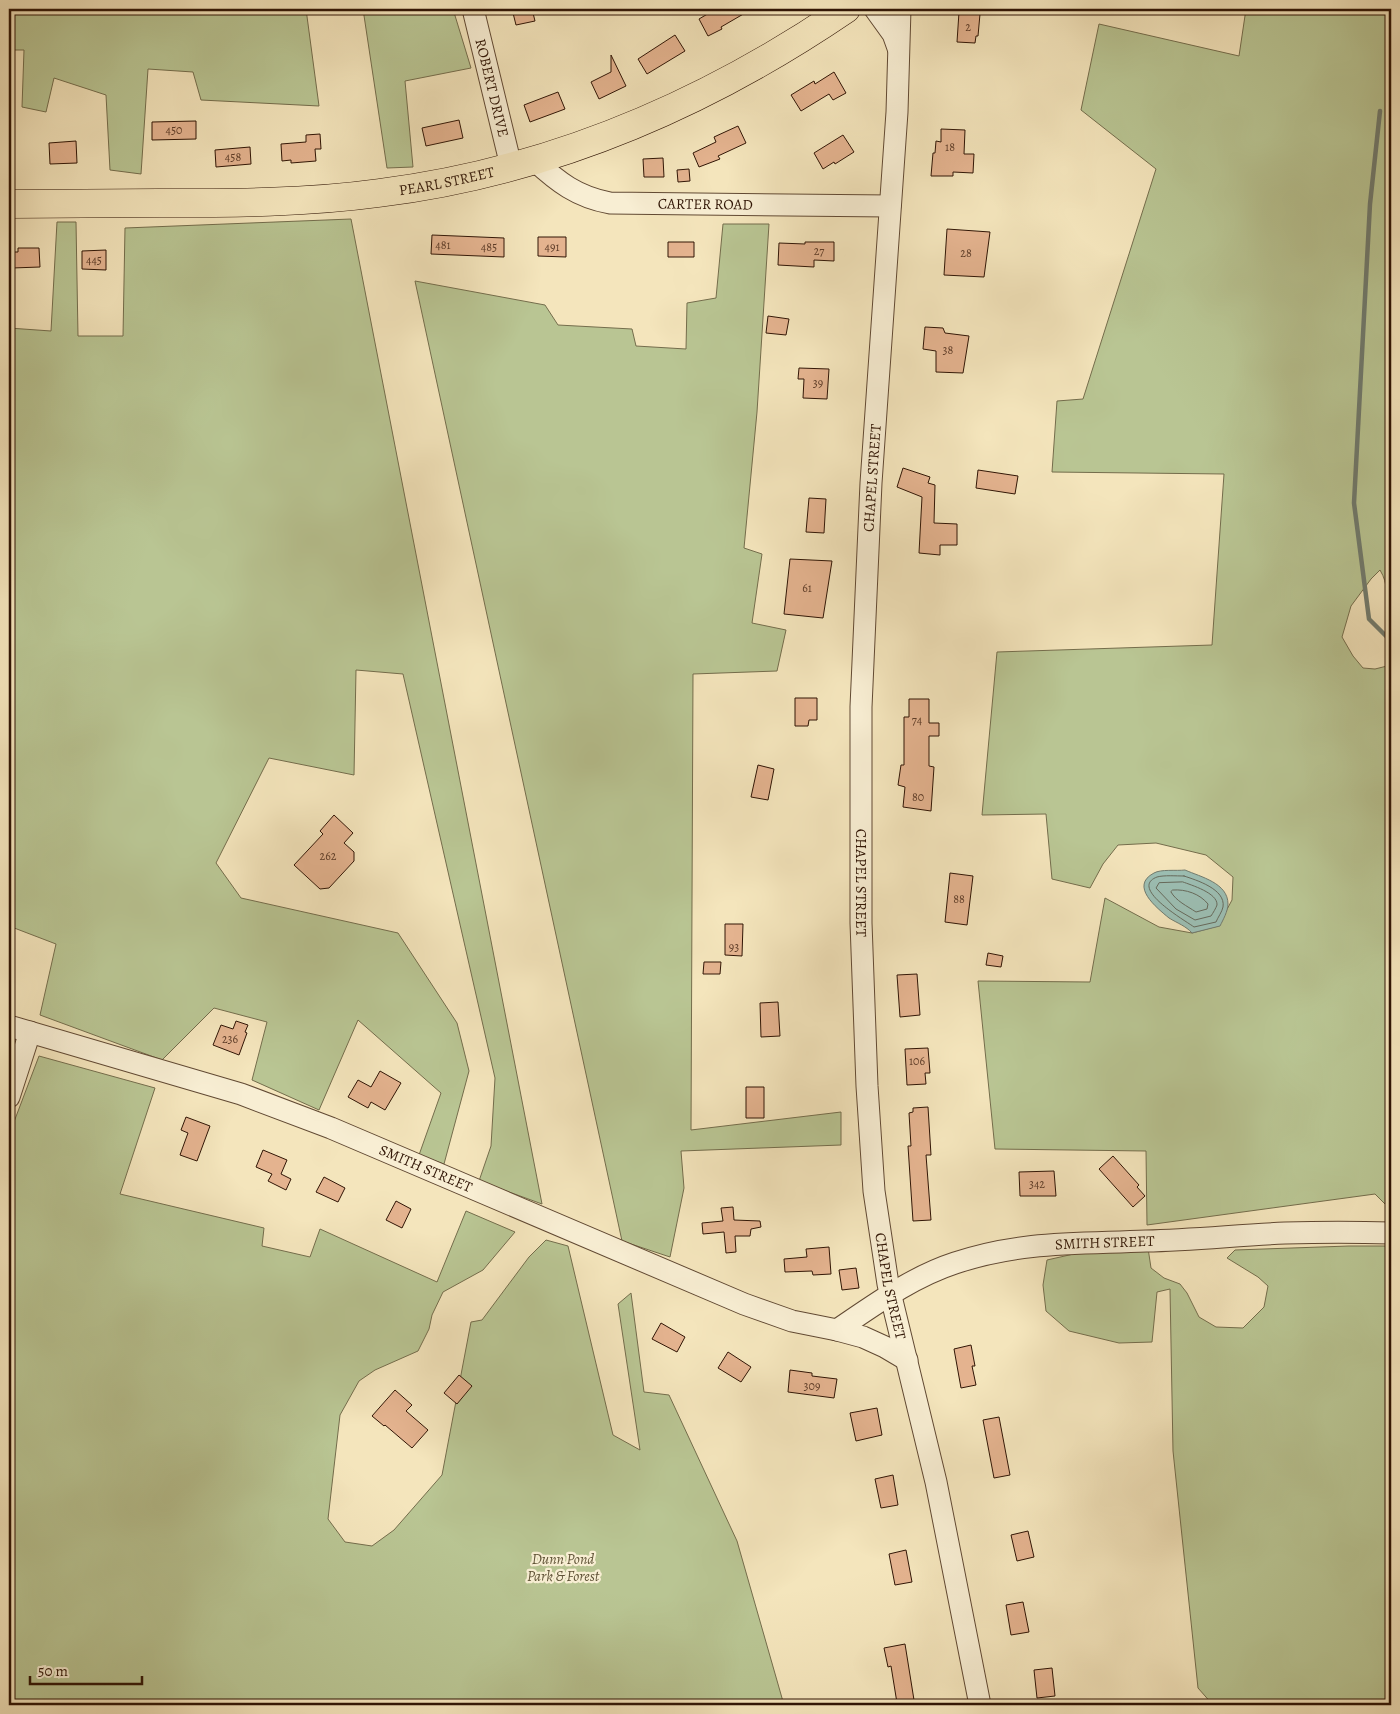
<svg xmlns="http://www.w3.org/2000/svg" width="1400" height="1714" font-family="Alegreya,serif">
<rect width="100%" height="100%" fill="#f4e5bc"/>
<filter id="stains"><feTurbulence type="fractalNoise" baseFrequency=".004" numOctaves="4"/><feColorMatrix values="0 0 0 0 .2 0 0 0 0 .09 0 0 0 0 .02 0 0 0 .5 -.17"/></filter>
<radialGradient id="worn" r=".72"><stop offset=".6" stop-color="#630" stop-opacity="0"/><stop offset="1" stop-color="#630" stop-opacity=".3"/></radialGradient>
<path fill="#b9c593" stroke="#746d4c" d="M9,9h297l13,97 -118,-6 -8,-28 -45,-3 -7,105 -31,-4 -4,-75 -52,-17 -8,34 -24,-5 2,-57h-15z
M363,9h90l18,59 -66,13 8,86 -26,1z
M1246,9h145v601h-2c-4,-16 0,-25 -9,-40l-9,9 -20,27 -9,31 11,19 10,12 12,1 16,-4v540h-5l-11,-11 -228,31 -1,-74 -151,-2 -17,-168 112,1 15,-84 54,29 33,6 26,-7 14,-26 1,-23 -27,-22 -50,-12 -38,2 -15,19 -13,24 -38,-9 -6,-65 -64,1 15,-163 215,-7 12,-171 -172,-2 5,-71 26,-2 73,-230 -75,-59 18,-86 140,32z
M351,219l191,985 -63,-23 12,-35 4,-68 -92,-404 -47,-4 -2,105 -85,-17 -53,105 25,35 157,35 59,90 12,48 -25,93 -25,-9 22,-62 -83,-73 -39,90 -67,-30 15,-58 -53,-14 -52,52 -122,-45 16,-71 -47,-18v-598l42,3 6,-109h19l2,114h45l2,-108z
M723,224h46l-12,188 -13,136 18,6 -10,69 34,7 -9,41 -84,3 -2,456 150,-18v33l-160,6 3,37 -14,69 -48,-16 -207,-960 130,24 13,20 74,4 4,17 50,3 1,-46 29,-5z
M39,1056l116,32 -35,106 144,34 -2,18 48,11 10,-28 117,53 29,-71 49,21 -32,38 -40,22 -11,23 -3,14 -11,22 -43,19 -16,11 -19,34 -12,104 17,23 27,4 22,-16 48,-55 29,-153 11,-2 47,-63 17,-17 22,6 45,189 27,15 -22,-146 13,-11 13,99 25,3 68,146 47,164h-775v-570z
M1349,1246h42v459h-178l-15,-17 -25,-237 -3,-162 -13,3 -5,50 -33,1 -50,-12 -23,-20 -3,-26 4,-25 40,-9 61,-3 3,20 13,10 16,6 7,9 12,24 17,10 27,1 21,-21 4,-21 -10,-9 -31,-19 8,-8z"/>
<path fill="#9cbfb4" stroke="#717b6e" d="M1185,870c16,7 43,13 43,34 0,7 -5,16 -8,22l-28,7c-6,-7 -15,-10 -23,-15 -12,-10 -40,-32 -15,-45 7,-4 22,-2 31,-3z"/>
<g fill="none" stroke-linecap="round" stroke-linejoin="round">
<path stroke="#666a5c" stroke-width="1" d="M1184,876c12,4 42,13 39,31 -1,5 -5,10 -7,15l-22,5c-8,-6 -66,-39 -37,-50 7,-2 19,-1 27,-1z
M1183,882c8,3 35,11 34,23 -1,3 -4,8 -6,11l-16,4 -19,-11 -20,-21 3,-5z
M1173,890c13,-1 27,4 35,14l-1,5 -11,3c-9,-6 -20,-11 -25,-20z"/>
<path stroke="#717b6e" stroke-width="4.5" d="M1380,111l-10,93 -16,299 15,116 22,22"/>
</g>
<path fill="#e4b38f" stroke="#301505" d="M512,9h20l3,12 -19,4z
M716,9h36l-31,18 1,2 -14,7 -9,-17z
M959,12l21,2 -2,22h-2l-1,7 -18,-1z
M675,35l10,16 -38,23 -9,-15z
M611,55l15,31 -27,13 -8,-17 20,-10z
M834,72l12,21 -13,7 -4,-6 -28,17 -10,-16 23,-14 1,3z
M558,92l7,17 -35,13 -6,-17z
M459,120l4,18 -37,8 -4,-18z
M196,121v18l-44,1v-18z
M738,126l8,17 -28,13 2,3 -21,8 -6,-14 23,-11 -2,-5z
M941,129l24,1 -1,24h10l-1,19 -20,-1v4h-22l2,-23h2l1,-12 5,1z
M320,134l1,15h-6l1,12 -25,2v-3l-9,1 -1,-17 25,-2v-7z
M843,135l11,17 -19,12 -1,-2 -11,7 -9,-16z
M76,141l1,22 -27,1 -1,-21z
M250,147l1,17 -35,3 -1,-17z
M663,158l1,19h-20l-1,-18z
M689,169l1,12 -12,1 -1,-12z
M947,229l43,3 -6,45 -40,-2z
M432,235l72,3v19l-73,-3z
M538,237h28v20l-28,-1z
M668,242h26v15h-26z
M805,242h29v19l-20,-1v7l-36,-2 1,-22 26,1z
M18,248h21l1,19 -28,1v-16h6z
M106,250v20l-24,-1v-18z
M768,316l21,3 -3,16 -20,-2z
M925,327l18,1 2,5 24,3 -6,37 -27,-1v-21l-13,-2z
M799,368l30,1 -2,30 -24,-1 1,-19h-6z
M903,468l27,9 -2,6 7,2 -1,38 23,1v21h-17v10l-21,-2 3,-56 -25,-10z
M978,470l40,6 -3,18 -39,-6z
M809,498l17,1 -2,34 -18,-1z
M790,559l42,2 -9,57 -39,-4z
M795,698h22v22h-8l-1,6h-13z
M909,699h20v24h10v13h-10v30l5,1 -3,44 -28,-4 2,-20 -7,-2 3,-20h3v-48h5z
M758,765l16,4 -6,31 -17,-3z
M334,815l19,18 -9,10 10,9v9l-25,27 -9,1 -26,-24 29,-31 -3,-3z
M950,873l23,3 -6,49 -22,-3z
M725,924h18l-1,32 -17,-1z
M988,953l15,3 -2,11 -15,-2z
M704,962h17l-1,12h-17z
M917,974l3,41 -20,2 -3,-42z
M778,1002l2,34 -19,1 -1,-34z
M236,1021l12,4 -3,7 2,1 -8,22 -26,-10 8,-20 12,4z
M928,1048l2,25h-5l1,11 -19,1 -2,-36z
M380,1071l21,12 -16,27 -14,-8 -3,6 -20,-11 10,-17 13,7z
M746,1087h18v31h-18z
M928,1107l3,48h-5l5,65 -18,1 -5,-75h3l-2,-33 4,-1v-4z
M186,1117l24,9 -13,35 -17,-6 8,-22 -7,-3z
M263,1150l24,10 -6,14 10,5 -5,11 -18,-9 4,-7 -16,-7z
M1113,1156l26,29 -2,2 8,9 -12,11 -34,-38z
M1054,1171l2,25h-36l-1,-24z
M324,1177l21,11 -7,14 -22,-10z
M396,1201l15,8 -9,19 -16,-8z
M733,1207l1,13 26,1 1,6 -10,2 -1,7h-15l1,16 -10,1 -2,-21 -21,2 -1,-11 21,-2 -2,-13z
M829,1247l2,27 -18,1 -1,-4 -27,1 -1,-13 23,-2 -1,-8z
M856,1268l3,20 -17,2 -3,-20z
M661,1323l24,14 -8,15 -25,-13z
M971,1345l4,21h-3l4,19 -15,3 -7,-39z
M728,1352l23,15 -10,15 -23,-14z
M790,1370l22,3v3l25,3 -3,19 -46,-6z
M459,1375l13,11 -15,18 -13,-11z
M395,1390l17,15 -6,6 22,19 -16,18 -27,-23 -1,1 -12,-10z
M877,1408l5,27 -26,6 -6,-28z
M999,1417l11,58 -16,3 -11,-58z
M893,1475l5,30 -17,3 -6,-29z
M1028,1531l6,26 -17,4 -6,-26z
M906,1550l6,32 -17,3 -6,-31z
M1023,1602l6,30 -18,3 -5,-30z
M905,1644l9,56 -17,3 -6,-37 -3,1 -4,-19z
M1052,1668l3,28 -18,2 -3,-28z"/>
<g fill="none" stroke-linecap="round" stroke-linejoin="round">
<defs>
<g id="minor">
<path id="s1" d="M473,9l38,157"/>
<path d="M875,9l18,25 5,14"/>
<path id="s2" d="M900,9l-3,103 -26,371 -10,224v216l6,163 7,105 14,93 48,198 44,223"/>
<path id="s3" d="M534,160c24,22 43,37 76,43l280,3"/>
<path id="s4" d="M9,1026l232,68 90,34 413,176 48,17 45,9 26,7 22,10 22,13"/>
<path d="M9,1097l21,-65"/>
<path id="s5" d="M837,1330c37,-25 75,-53 118,-67 65,-22 124,-19 191,-22 46,-1 93,-6 139,-8 36,-1 71,-1 106,0"/>
</g>
<g id="major">
<path id="s6" d="M9,204c50,0 100,-1 150,-1 74,0 147,0 220,-10 170,-21 326,-88 467,-184"/>
</g>
</defs>
<use href="#minor" stroke="#614933" stroke-width="23"/>
<use href="#major" stroke="#301505" stroke-width="29"/>
<use href="#minor" stroke="#f8eed3" stroke-width="21"/>
<use href="#major" stroke="#f4e5bc" stroke-width="28"/>
</g>
<g text-anchor="middle" stroke-width="4.5" stroke-linejoin="round" paint-order="stroke">
<g font-size="12" fill="#5d3c28">
<text x="968" y="31">2</text>
<text x="174" y="134">450</text>
<text x="950" y="151">18</text>
<text x="233" y="161">458</text>
<text x="443" y="249">481</text>
<text x="489" y="251">485</text>
<text x="552" y="251">491</text>
<text x="819" y="255">27</text>
<text x="966" y="257">28</text>
<text x="94" y="264">445</text>
<text x="948" y="354">38</text>
<text x="818" y="387">39</text>
<text x="807" y="592">61</text>
<text x="917" y="724">74</text>
<text x="918" y="801">80</text>
<text x="328" y="860">262</text>
<text x="959" y="903">88</text>
<text x="734" y="951">93</text>
<text x="230" y="1043">236</text>
<text x="917" y="1065">106</text>
<text x="1037" y="1188">342</text>
<text x="812" y="1390">309</text>
</g>
<g font-size="15" fill="#301505" stroke="#f8eed3">
<text dy="5" stroke="none"><textPath href="#s1" startOffset="81">ROBERT DRIVE</textPath></text>
<text dy="5" stroke="none"><textPath href="#s6" startOffset="439">PEARL STREET</textPath></text>
<text dy="5" stroke="none"><textPath href="#s3" startOffset="184">CARTER ROAD</textPath></text>
<text transform="translate(872 478) rotate(-86)" y="5">CHAPEL STREET</text>
<text dy="5" stroke="none"><textPath href="#s2" startOffset="875">CHAPEL STREET</textPath></text>
<text dy="5" stroke="none"><textPath href="#s4" startOffset="441">SMITH STREET</textPath></text>
<text dy="5" stroke="none"><textPath href="#s5" startOffset="288">SMITH STREET</textPath></text>
<text dy="5" stroke="none"><textPath href="#s2" startOffset="1280">CHAPEL STREET</textPath></text>
</g>
<g font-size="15" font-style="italic" fill="#605337" stroke="#f8eed3">
<text x="563" y="1564">Dunn Pond<tspan x="563" dy="17">Park &amp; Forest</tspan></text>
</g>
</g>
<rect width="1400" height="1714" fill="none" stroke="#f4e5bc" stroke-width="30"/>
<rect x="10" y="10" width="1380" height="1694" fill="none" stroke="#301505" stroke-width="2.5"/>
<rect x="15" y="15" width="1370" height="1684" fill="none" stroke="#301505"/>
<path d="M30 1676v8h112v-8" fill="none" stroke="#301505" stroke-width="2.5"/>
<text x="38" y="1676" font-size="15" fill="#301505" stroke="#f8eed3" stroke-width="4" paint-order="stroke">50 m</text>
<rect width="100%" height="100%" filter="url(#stains)"/>
<rect width="100%" height="100%" fill="url(#worn)"/>
</svg>
